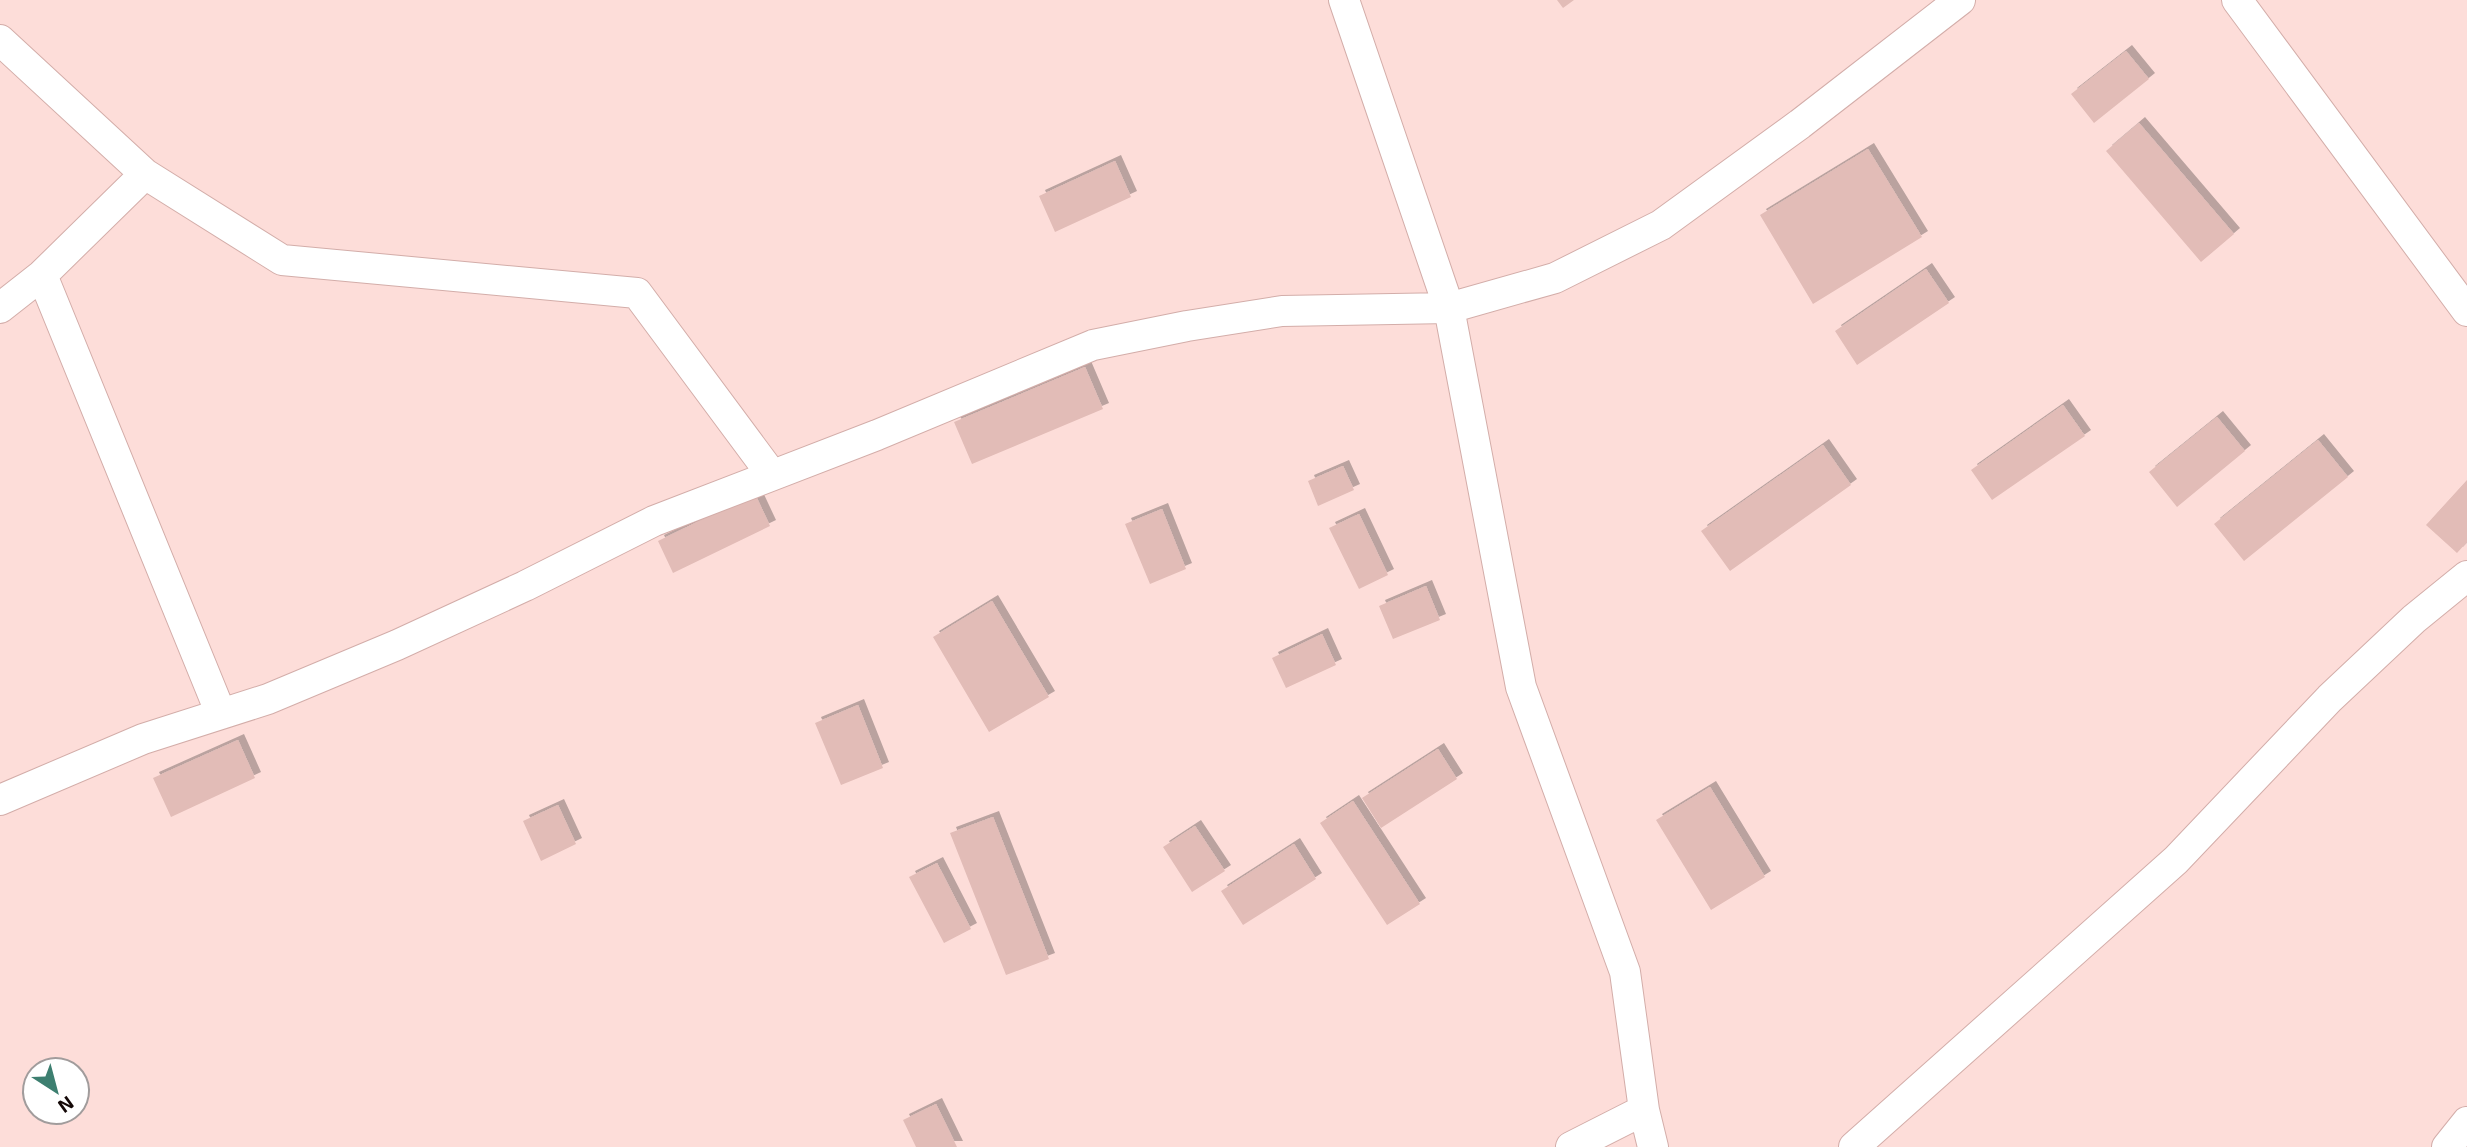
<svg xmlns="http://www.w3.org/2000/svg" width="2467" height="1147" font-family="'Exo 2',sans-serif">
<defs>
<filter id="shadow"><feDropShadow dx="6" dy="-6" stdDeviation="0" flood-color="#0004"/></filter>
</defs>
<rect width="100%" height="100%" fill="#fdddd9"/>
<path fill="#e2bcb7" filter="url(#shadow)" d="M1557,0h17l-11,8z
M2126,51l23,28 -55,44 -23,-29z
M2139,123l95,111 -33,28 -95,-111z
M1868,149l54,88 -109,67 -53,-89z
M1115,161l16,36 -76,35 -16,-36z
M1926,269l23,34 -92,62 -22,-34z
M1085,367l18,42 -131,55 -18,-42z
M2063,405l22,31 -93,64 -21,-30z
M2217,417l28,34 -68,56 -28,-35z
M2318,440l30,37 -104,84 -30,-37z
M1823,445l28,40 -121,86 -29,-40z
M1343,466l11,24 -36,16 -10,-25z
M2467,480v62l-10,11 -31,-28z
M755,494l15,32 -97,47 -15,-32z
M1162,509l24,60 -36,15 -25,-60z
M1359,514l29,61 -29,14 -30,-61z
M1426,586l14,34 -47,19 -14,-33z
M992,601l57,96 -60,35 -56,-95z
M1322,634l14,31 -50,23 -14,-30z
M858,705l25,63 -42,17 -26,-62z
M238,740l17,38 -84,39 -18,-39z
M1438,749l19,30 -76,49 -19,-30z
M1710,787l55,90 -54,33 -55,-90z
M1353,801l67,103 -33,21 -67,-102z
M558,805l18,39 -35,17 -18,-40z
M993,817l56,142 -43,16 -56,-142z
M1195,826l30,45 -33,21 -29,-45z
M1294,844l22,35 -73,46 -22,-34z
M937,863l34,66 -27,14 -35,-66z
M936,1104l21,43h-41l-13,-27z"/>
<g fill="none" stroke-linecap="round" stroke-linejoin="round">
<defs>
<path id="street" d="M1344,0l105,308 72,379 104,285 19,138 9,37
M2237,0l230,311
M0,40l145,134 137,86 355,33 135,182
M42,275l179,439
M0,308l42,-33 103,-101
M0,800l143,-61 125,-40 129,-54 128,-59 129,-65 223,-86 216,-90 94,-19 95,-15 167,-3 106,-30 106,-53 139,-101 160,-124
M1571,1147l73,-37
M1854,1147l322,-287 154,-162 84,-79 53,-43
M2447,1147l20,-25"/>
</defs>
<use href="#street" stroke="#d3ada9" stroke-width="32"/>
<use href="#street" stroke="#fff" stroke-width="30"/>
</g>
<g transform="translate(56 1091) rotate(144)"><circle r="33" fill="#ffffff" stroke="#a19c9c" stroke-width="2"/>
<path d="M0-5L12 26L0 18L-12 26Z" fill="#3d7f70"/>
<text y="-10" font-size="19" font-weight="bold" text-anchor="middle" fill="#140807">N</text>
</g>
</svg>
